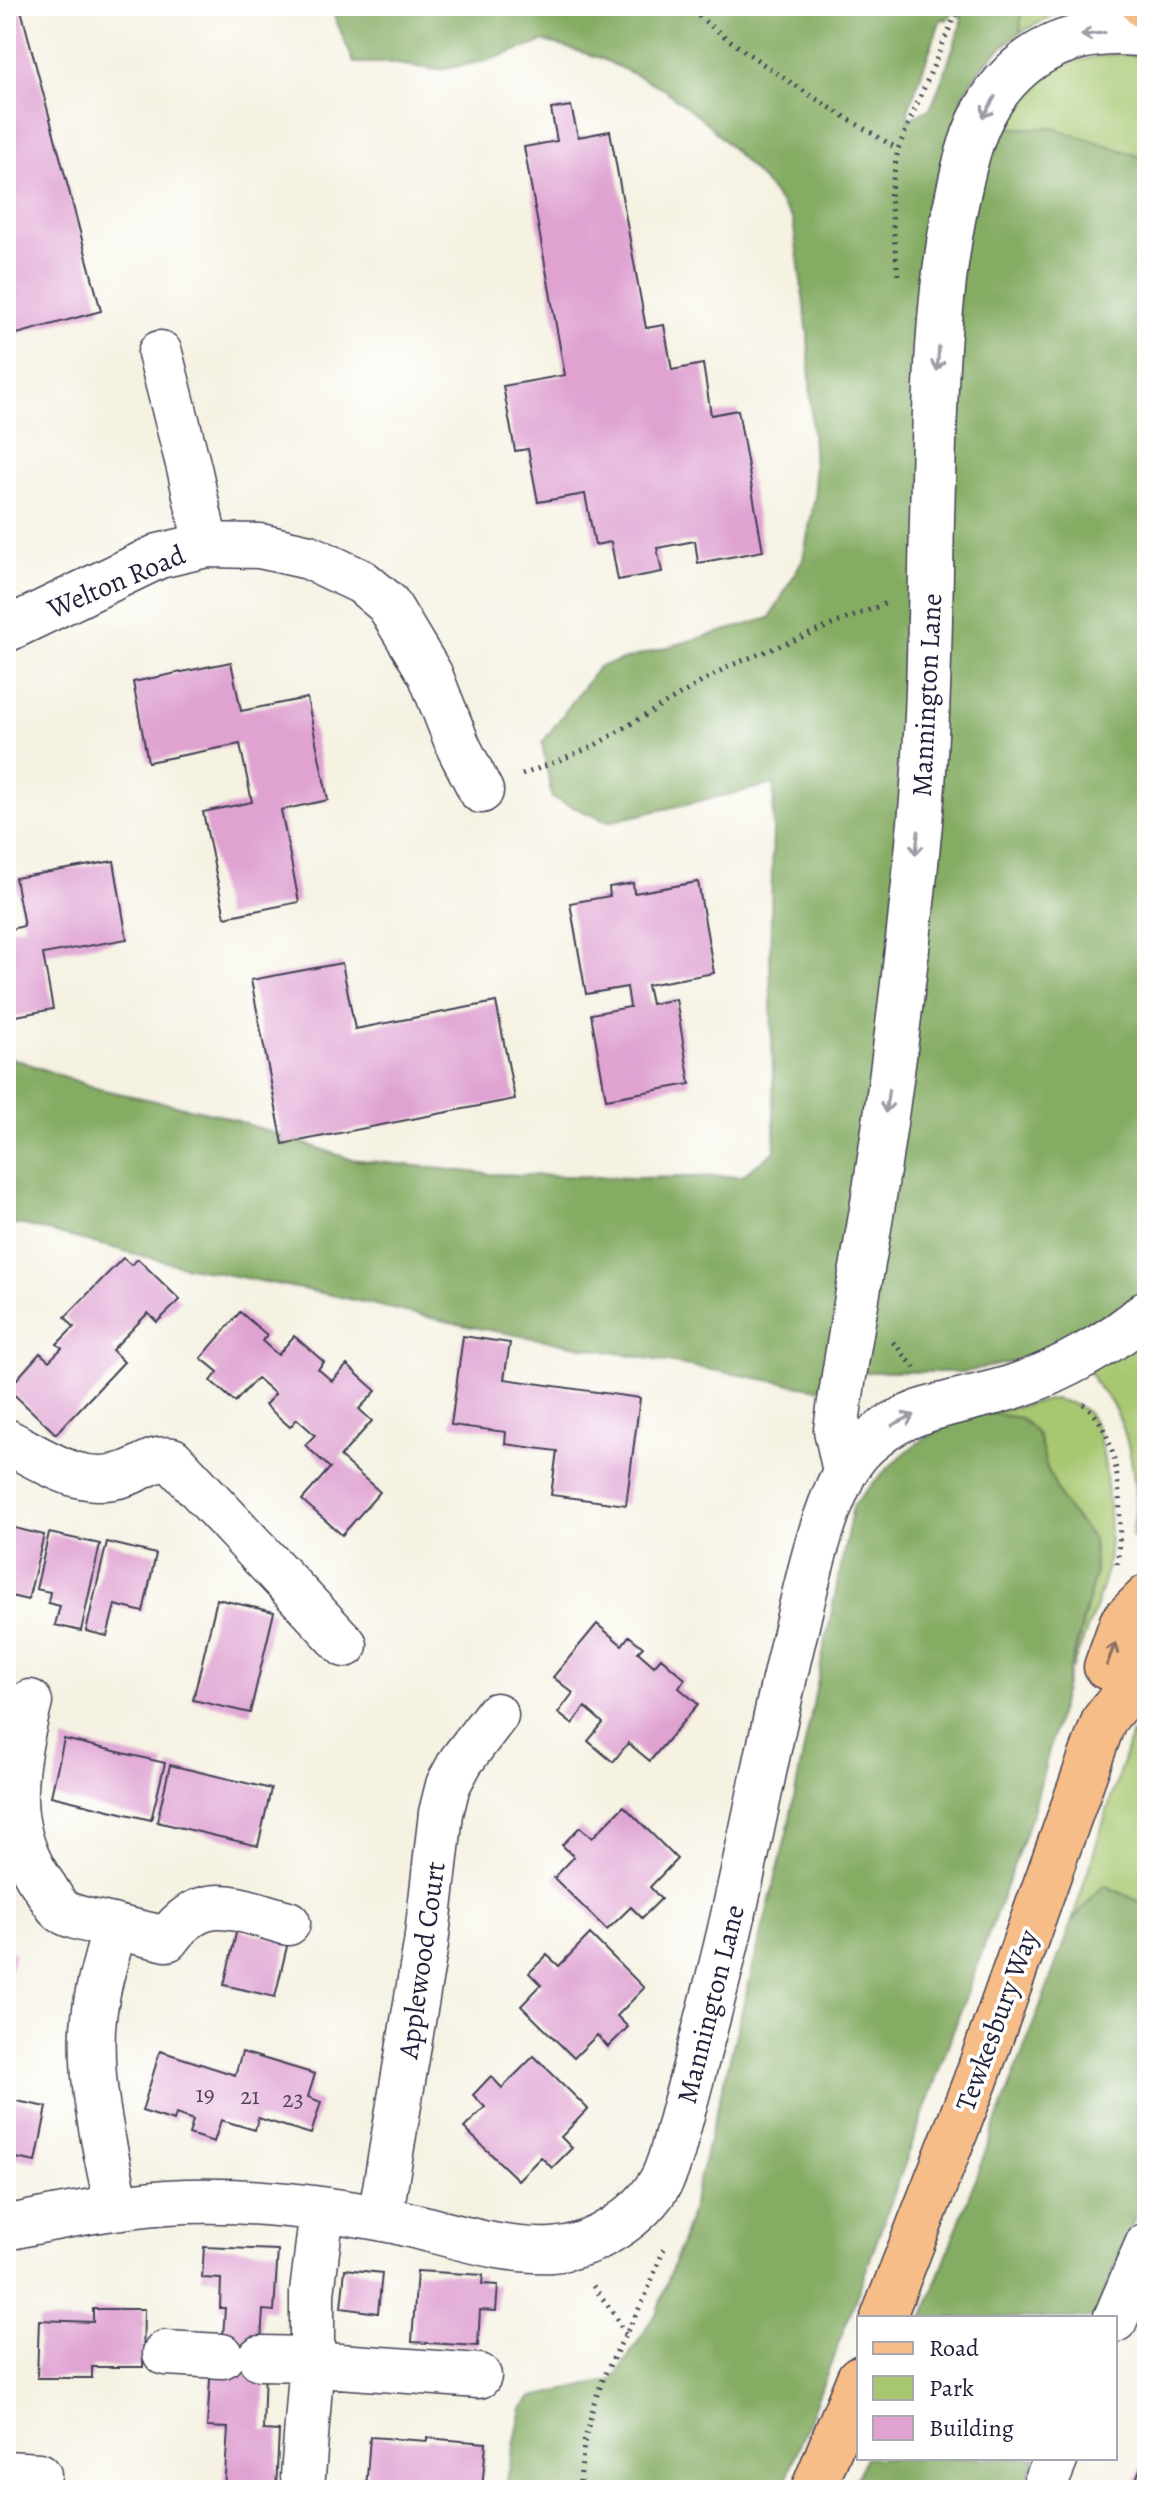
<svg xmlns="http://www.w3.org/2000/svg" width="1153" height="2496" font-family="Alegreya,serif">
<rect width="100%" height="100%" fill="#fff"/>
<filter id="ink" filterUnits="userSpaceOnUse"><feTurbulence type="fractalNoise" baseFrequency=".0125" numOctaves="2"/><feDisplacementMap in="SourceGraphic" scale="16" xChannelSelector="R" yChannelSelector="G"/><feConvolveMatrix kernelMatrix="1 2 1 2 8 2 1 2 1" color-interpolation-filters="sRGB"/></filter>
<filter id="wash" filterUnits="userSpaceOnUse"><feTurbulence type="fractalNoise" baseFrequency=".006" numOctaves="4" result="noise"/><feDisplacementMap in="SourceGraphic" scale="32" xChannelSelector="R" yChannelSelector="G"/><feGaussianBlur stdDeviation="1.8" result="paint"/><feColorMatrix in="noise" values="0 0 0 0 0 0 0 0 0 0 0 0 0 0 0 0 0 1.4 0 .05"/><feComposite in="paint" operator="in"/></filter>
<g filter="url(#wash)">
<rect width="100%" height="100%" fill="#f5f2e2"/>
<path fill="#a7c871" stroke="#647556" stroke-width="2" d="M1022,6h48l-50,27z
M1118,54l29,2v103l-58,-20 -91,-11c41,-56 49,-66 120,-74z
M1147,1326v195l-4,11 -9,7 -2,-4c8,-36 0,-96 -19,-129 -7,-13 -20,-21 -23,-36z
M1054,1399c13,3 24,5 34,14 19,19 23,110 21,138 -3,38 -24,82 -37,118l23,-96 -2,-34 -30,-36 -17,-37 -8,-31 -51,-22z
M1132,1733l15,54v118l-43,-20 -32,36z"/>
<path fill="#85ac63" stroke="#54674f" stroke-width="2" fill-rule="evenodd" d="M330,6h692l-2,27c-47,35 -60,58 -71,116l49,-21h56l93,31v1129l-32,29 -37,23 -58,20 -55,12h-129l-18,17 -351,-63 -135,-31 -153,-30 -155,-40 -18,-1v-168l93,33 118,25 133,45 140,15 145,4 107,-2 33,-25 -5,-189 4,-178 -166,38 -56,-24 -10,-55 56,-76 172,-49 33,-59 12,-62 -7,-163 -15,-114 -30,-39 -55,-57 -47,-37 -61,-29 -55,-17 -59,20 -48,9 -48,-7h-36zM954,12l8,6c0,7 -28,86 -32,90 -7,6 -16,6 -22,13l1,-13 32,-89 5,1z
M987,1413l34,5 17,17 8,31 17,37 30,36 2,34 -62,239 -180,494 -71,184h-277l17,-82 11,-11 80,-17 43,-66 32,-91 99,-390 66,-327c34,-41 79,-84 134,-93z
M1104,1885l43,20v283l-53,130h-171l149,-397z
M865,2458h171l-13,32h-172z"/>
<g id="blocks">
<path fill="#dfa2d1" d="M6,6h14l81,305 -95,26z
M571,106l7,31 32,-6 36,197 18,-3 8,45 31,-6 8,51 27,-5 25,141 -65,12 -3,-22 -38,7 5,24 -44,8 -7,-38 -16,3 -10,-51 -47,8 -10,-53 -13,2 -12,-65 62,-11 -41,-228 33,-6 -6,-32z
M231,662l10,49 66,-13 21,102 -47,10 18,92 -74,15 -22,-105 49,-10 -12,-58 -92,18 -15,-80z
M114,861l13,78 -84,15 10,55 -47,9v-88l18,-4 -9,-48z
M698,882l16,91 -67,12 4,19 25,-5 14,85 -84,15 -15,-85 39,-7 -3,-20 -41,7 -16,-91 40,-7 -1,-9 24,-4 1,10z
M342,963l13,66 141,-27 19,97 -232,45 -32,-164z
M123,1258l8,7 7,-6 42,41 -23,22 -9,-9 -36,37 12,12 -68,72 -48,-45 32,-36 9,8 13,-13 -5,-4 17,-17 -9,-10z
M240,1312l27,23 -5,6 16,14 16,-19 30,26 -6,7 14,12 15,-16 29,26 -17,18 13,12 -32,36 40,35 -38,43 -40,-35 28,-32 -25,-23 10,-10 -18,-16 -7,8 -25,-22 10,-11 -18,-16 -22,24 -24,-21 7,-9 -17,-14z
M463,1336l47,7 -6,36 136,19 -14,107 -75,-10 6,-44 -52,-7 1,-12 -55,-7z
M6,1526l38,9 -16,65 -22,-5z
M49,1533l51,11 -19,87 -26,-6 5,-19 -12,-3 2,-11 -14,-3z
M107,1542l49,12 -13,58 -28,-7 -8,31 -21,-5z
M217,1599l57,13 -24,101 -57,-13z
M597,1624l25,21 7,-9 14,11 -5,5 16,14 7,-8 24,21 -6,9 19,16 -48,57 -22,-18 -15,19 -25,-21 15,-18 -18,-16 -13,17 -14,-11 15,-20 -20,-16z
M64,1739l101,24 -14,57 -100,-24z
M170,1765l101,24 -13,57 -101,-24z
M624,1806l53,53 -27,28 11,12 -19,19 -11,-11 -24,23 -53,-52 20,-21 -12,-12 18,-18 12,11z
M237,1929l51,13 -13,55 -51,-12z
M590,1934l54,54 -27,28 11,11 -20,20 -11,-12 -23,23 -53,-52 20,-21 -12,-12 18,-18 12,11z
M6,1950l9,2 -8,33h-1z
M160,2051l75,24 7,-23 73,22 -7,23 13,5 -10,32 -53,-16 -3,12 -34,-10 -7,22 -25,-8 4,-14 -17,-6 -2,7 -32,-10z
M534,2056l54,53 -27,28 11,11 -20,20 -11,-11 -23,23 -54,-52 21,-21 -12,-12 18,-19 11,12z
M6,2099l41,8 -11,55 -30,-6z
M204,2247l74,3 -4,61 -11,-1 -3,48 5,10 -2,62 16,1 -3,59h-52l4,-62 -21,-1 4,-62h10l4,-57h-5l1,-29 -19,-1z
M345,2269l37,4 -4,40 -37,-5z
M417,2271l66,4 -1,9 16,1 -2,26 -16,-1 -2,36 -66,-4z
M93,2309h51l-1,58h-51v11h-55l2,-58 54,2z
M370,2437l57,4v-3l59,5 -4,47h-116z
M1147,2451v39h-15z"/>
</g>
</g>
<g filter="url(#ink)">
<use href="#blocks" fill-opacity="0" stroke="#424154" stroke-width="2"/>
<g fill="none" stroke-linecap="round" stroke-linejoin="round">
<defs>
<path id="minor" d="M160,353l30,119 16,73
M6,630l153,-74 47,-11 54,1 49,11 53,25 26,22 42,70 29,74 22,43
M6,1441c38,19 75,48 119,33 17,-5 29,-18 47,-14l173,185
M845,1471l-9,-41c10,-76 25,-151 37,-227 20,-126 35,-253 47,-380 9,-101 10,-203 12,-305 3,-109 3,-221 27,-328 6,-28 14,-61 30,-86 36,-58 93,-78 158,-69
M30,1702c-17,64 -28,127 14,184 5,7 11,20 18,25 9,7 40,12 53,16
M117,2207c-12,-59 -27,-118 -24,-178 2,-35 13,-69 22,-102l52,12c37,-51 70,-29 121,-16
M380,2218l46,-274 15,-131 7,-28 13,-24 35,-46
M6,2228c54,-12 107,-22 161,-26 70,-5 144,4 212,16 56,10 115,35 173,32 42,-3 88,-32 109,-69 5,-8 8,-19 11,-28 21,-82 45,-163 63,-246 21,-92 38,-185 61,-278 12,-51 24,-107 48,-155 7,-14 19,-28 31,-37 39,-33 94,-35 141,-51 42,-14 98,-44 131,-74
M1115,2320l32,-75
M165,2353l57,3
M260,2358l52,1
M311,2364l168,12
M6,2473l33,2
M303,2476l9,-117v-66l10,-83
M1043,2490l13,-32"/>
<path id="major" d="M1144,6l3,1
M1106,1667l16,-45 25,-25
M883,2318l92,-236 129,-362 23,-29 20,-51
M813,2490l46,-112"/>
</defs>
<use href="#minor" stroke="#424154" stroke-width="47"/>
<use href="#major" stroke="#424154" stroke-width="47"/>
<path stroke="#424154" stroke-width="5" stroke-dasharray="2 6" stroke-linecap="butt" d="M686,6c66,55 139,99 212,143
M898,275l-8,-78 8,-48 61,-143
M522,775l70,-28 135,-80 162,-65
M893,1342l22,26
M1083,1404c40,27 40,117 34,160
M593,2286l21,27 11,21
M579,2490l5,-47 10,-40 11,-29 40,-77 20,-51"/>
<use href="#minor" stroke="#fff" stroke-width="44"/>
<use href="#major" stroke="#f7bd88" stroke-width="44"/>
</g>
<defs><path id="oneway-shaft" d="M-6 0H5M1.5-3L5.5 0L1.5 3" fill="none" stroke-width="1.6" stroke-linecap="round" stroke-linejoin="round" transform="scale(2)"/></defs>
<g stroke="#9c9ca7">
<use href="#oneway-shaft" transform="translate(1093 34) rotate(173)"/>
<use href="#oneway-shaft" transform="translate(989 107) rotate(121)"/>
<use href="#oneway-shaft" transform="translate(938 359) rotate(94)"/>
<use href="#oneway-shaft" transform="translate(917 843) rotate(96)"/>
<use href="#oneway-shaft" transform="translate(887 1101) rotate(98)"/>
<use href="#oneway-shaft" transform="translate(903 1420) rotate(-26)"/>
</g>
<use stroke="#8c7062" href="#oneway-shaft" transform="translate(1111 1654) rotate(-69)"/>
</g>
<g text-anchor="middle" stroke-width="7" stroke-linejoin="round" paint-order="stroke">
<g font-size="24" fill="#514260">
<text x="205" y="2102">19</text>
<text x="250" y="2104">21</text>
<text x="293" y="2107">23</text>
</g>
<g font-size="28" fill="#22223b" stroke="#fff">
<text transform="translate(116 581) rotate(-23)" y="10">Welton Road</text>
<text transform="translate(926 695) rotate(-87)" y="10">Mannington Lane</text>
<text transform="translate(421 1960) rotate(-82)" y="10">Applewood Court</text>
<text transform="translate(710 2004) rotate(-76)" y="10">Mannington Lane</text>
<text transform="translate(996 2020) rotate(-70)" y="10">Tewkesbury Way</text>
</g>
</g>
<rect width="1153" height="2496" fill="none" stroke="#fff" stroke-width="32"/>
<rect x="857" y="2316" width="260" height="144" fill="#ffffff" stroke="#a7a7b1" stroke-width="2"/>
<rect x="873" y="2342" width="40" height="12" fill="#f7bd88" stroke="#a7a7b1" stroke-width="2"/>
<text x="929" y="2356" font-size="24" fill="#22223b">Road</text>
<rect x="873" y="2376" width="40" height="24" fill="#a7c871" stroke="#a7a7b1" stroke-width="2"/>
<text x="929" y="2396" font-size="24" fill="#22223b">Park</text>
<rect x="873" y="2416" width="40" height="24" fill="#dfa2d1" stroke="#a7a7b1" stroke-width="2"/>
<text x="929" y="2436" font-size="24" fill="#22223b">Building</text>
</svg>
